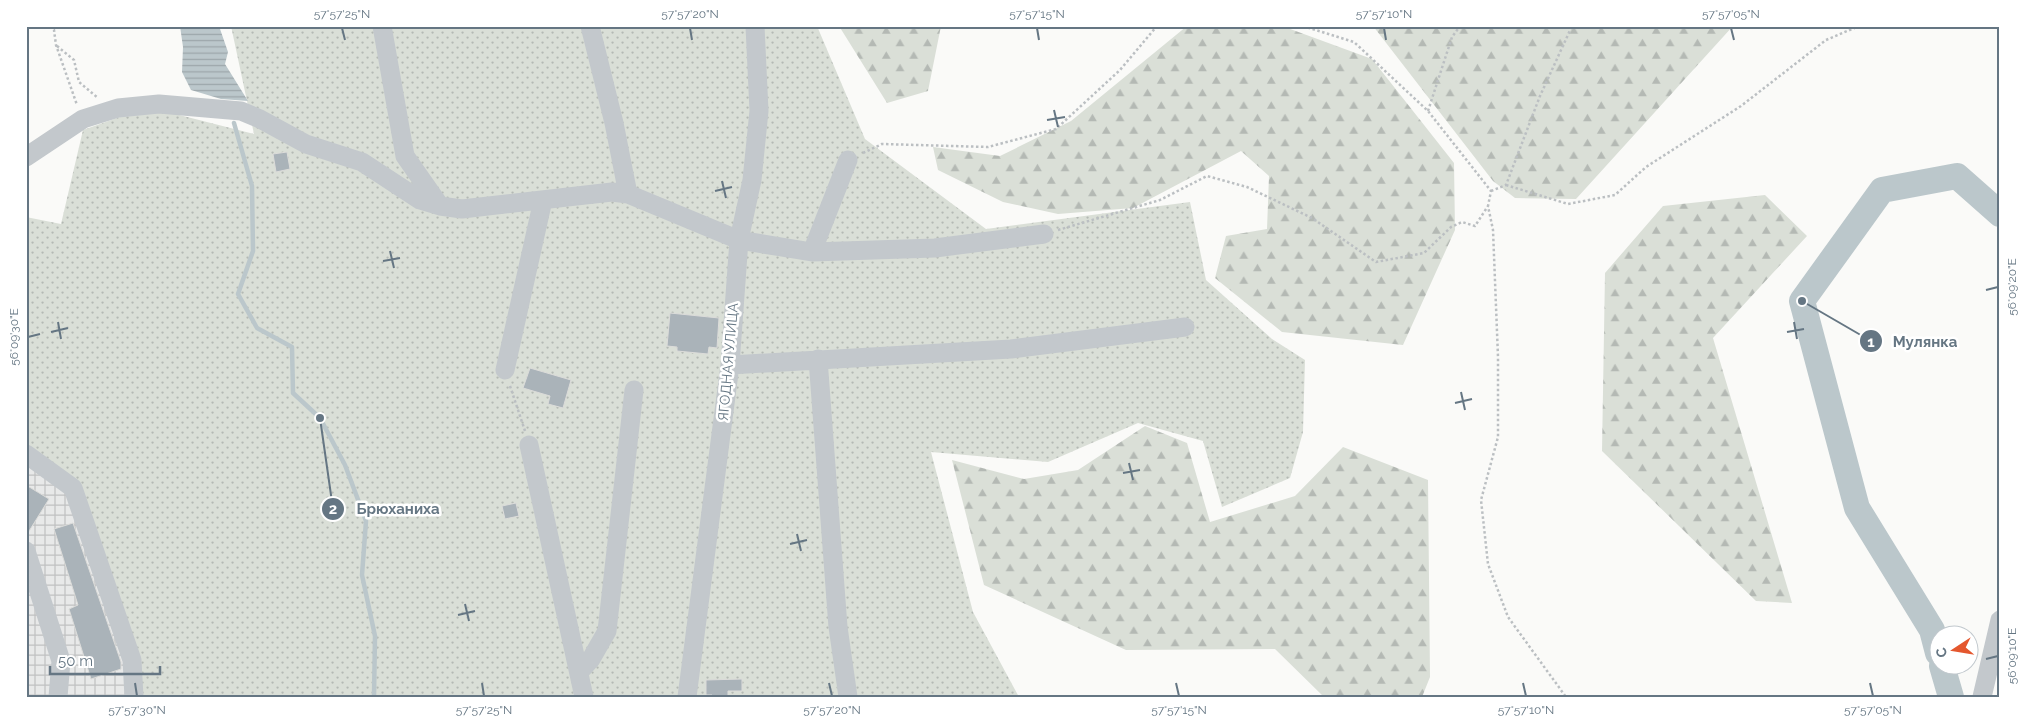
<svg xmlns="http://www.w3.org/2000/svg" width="2026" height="723" font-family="Raleway,sans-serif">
<defs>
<pattern id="industrial-grid" width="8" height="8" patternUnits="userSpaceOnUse" patternTransform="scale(1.25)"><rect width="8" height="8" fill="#e8e9e9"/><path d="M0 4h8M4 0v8" fill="none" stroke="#c0c1c2"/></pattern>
<pattern id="grass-dots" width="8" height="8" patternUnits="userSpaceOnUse" patternTransform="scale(1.25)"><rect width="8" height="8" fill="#dadfd7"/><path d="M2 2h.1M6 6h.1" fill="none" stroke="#b4b9b4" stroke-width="1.8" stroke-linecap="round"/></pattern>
<pattern id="forest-firs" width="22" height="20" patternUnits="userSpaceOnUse" patternTransform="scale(1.25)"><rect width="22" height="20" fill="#dadfd7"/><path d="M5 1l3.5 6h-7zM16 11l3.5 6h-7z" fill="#b4b9b4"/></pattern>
<pattern id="water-rules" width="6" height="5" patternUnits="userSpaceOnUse" patternTransform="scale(1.25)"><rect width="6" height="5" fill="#bbc7cb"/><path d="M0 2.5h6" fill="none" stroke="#9ca6aa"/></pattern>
</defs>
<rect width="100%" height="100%" fill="#fafaf8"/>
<path fill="url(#industrial-grid)" d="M26,465l46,29 51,164 2,39h-99z"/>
<path fill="url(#grass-dots)" d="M231,26h586l48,113 121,90 204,-27 16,78 66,59 33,21 -2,72 -13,46 -68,29 -19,-66 -65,-18 -90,39 -117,-10 42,160 46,85h-880l-62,-207 -51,-45v-228l35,7 22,-94 65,-23 106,27z"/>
<path fill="url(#forest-firs)" d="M839,26h102l-13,65 -41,12z
M1187,26h95l90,33 82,104 1,67 -52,115 -121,-13 -67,-54 11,-42 41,-7 2,-53 -28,-25 -108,57 -75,6 -55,-12 -65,-32 -5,-23 67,9 71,-35z
M1373,26h360l-157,173 -61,-1 -22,-17z
M1765,195l42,41 -94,102 79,265 -36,-2 -154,-150 3,-178 58,-67z
M1145,426l42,17 23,79 85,-26 48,-49 85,33 2,197 -8,20h-98l-49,-48 -149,1 -142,-65 -32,-125 72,19 54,-9z"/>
<path fill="url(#water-rules)" d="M180,26h39l9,26 -3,12 23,37 -27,-2 -30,-9 -9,-18 1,-25z"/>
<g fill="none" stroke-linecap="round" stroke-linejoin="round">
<path stroke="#bbc7cb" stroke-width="4.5" d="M234,123l18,63 1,65 -15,43 19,34 35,19 1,46 27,25 25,47 21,56 -4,54 13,61 -1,61"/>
<path stroke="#bbc7cb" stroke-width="26" d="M1938,653l-6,-23 -75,-122 -55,-207 80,-111 75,-14 43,38
M1942,666l9,31"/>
</g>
<path fill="#aab3b9" stroke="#dcdcda" d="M287,152l3,17 -14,3 -3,-18z
M670,313l49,5 -2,30 -8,-1 -1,7 -31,-3v-4l-10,-1z
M530,368l41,12 -8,28 -15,-4 2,-8 -27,-8z
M26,485l23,14 -23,37z
M516,503l3,13 -14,3 -3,-13z
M73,523l48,139v7l-30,10 -22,-70 9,-4 -24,-76z
M742,679v12h-14v6h-16v-2h-6v-15z"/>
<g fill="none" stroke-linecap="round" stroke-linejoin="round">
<path stroke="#bbbfc2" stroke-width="2.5" stroke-dasharray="2.5 2.5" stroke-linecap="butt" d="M50,26l4,4 2,15 21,60
M1303,26l51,16 74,69 63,80 -3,15 5,24 5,127v80l-17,63 7,64 20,53 58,80
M57,46l17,14 5,22 19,16
M1428,111l24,-74 8,-11
M863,153l19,-9 106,3 68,-18 64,-59 37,-44
M1506,185l62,19 47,-9 31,-28 95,-61 85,-66 33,-14
M1491,191l15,-6 34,-89 32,-70
M1058,230l102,-30 47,-24 40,11 65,31 64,44 48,-9 27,-26 11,-5 13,4 13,-20
M510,386l15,45"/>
<path stroke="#c3c8cc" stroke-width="19" d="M382,26l23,130 35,50
M590,26l24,97 14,71
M26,157l57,-38 35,-11 41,-4 82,7 19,8 46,25 56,18 58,38 20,6 22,3 150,-17 16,2 111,46 73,12 123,-4 109,-14
M812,252l36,-92
M818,359l20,268 10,70
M730,365l281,-16 174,-22
M505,370l38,-170
M529,445l55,252
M26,454l47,34 59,172 2,37
M26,551l35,110 -3,36
M580,671l11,-12 16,-28 27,-241
M687,697l43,-332 9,-125 13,-60 7,-69 -4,-85
M1982,697l18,-77"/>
</g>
<path fill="none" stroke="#657683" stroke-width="2" d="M342,28l3,12M690,28l2,12M1037,28l2,12M1384,28l2,12M1731,28l3,12M1054,110l4,17M1047,120l18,-3M722,181l4,17M715,191l17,-4M390,251l4,17M383,261l17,-3M1986,290l12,-3M58,322l3,17M1794,322l3,17M51,332l17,-4M1787,332l17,-3M28,337l12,-3M1461,392l4,18M1455,403l17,-4M1129,463l4,17M1123,473l17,-3M797,534l4,17M790,544l17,-4M465,604l4,17M458,615l17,-4M1986,659l12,-3M135,683l2,13M482,683l2,13M829,683l3,13M1176,683l3,13M1523,683l3,13M1870,683l3,13"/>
<g text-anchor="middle" stroke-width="5" stroke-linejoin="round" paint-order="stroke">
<g font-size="14" fill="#657683" stroke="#fff">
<text transform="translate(728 362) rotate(-85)" y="5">ЯГОДНАЯ УЛИЦА</text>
</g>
</g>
<path fill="none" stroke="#657683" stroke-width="2" d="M1802 301L1871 341M320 418L333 509"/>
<g fill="#657683" stroke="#fff" stroke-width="2">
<circle cx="1802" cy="301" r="5"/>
<circle cx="320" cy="418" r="5"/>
<circle cx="1871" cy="341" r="12"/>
<circle cx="333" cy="509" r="12"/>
</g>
<g font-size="15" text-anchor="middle" font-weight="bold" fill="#fff">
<text x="1871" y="347">1</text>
<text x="333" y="514">2</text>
</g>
<g font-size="15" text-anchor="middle" font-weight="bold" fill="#657683" stroke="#fff" stroke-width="5" stroke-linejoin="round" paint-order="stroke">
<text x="1925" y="347">Мулянка</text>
<text x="398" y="514">Брюханиха</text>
</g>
<rect width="2026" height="723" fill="none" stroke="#ffffff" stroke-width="55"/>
<g transform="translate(1954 650) rotate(258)"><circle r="24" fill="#ffffff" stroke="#c1c8cd"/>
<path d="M0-4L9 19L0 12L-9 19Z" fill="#e4572e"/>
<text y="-8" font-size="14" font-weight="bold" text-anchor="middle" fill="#657683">С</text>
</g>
<path d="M50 666v8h110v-8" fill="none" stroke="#657683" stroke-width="2.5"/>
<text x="58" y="666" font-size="15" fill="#657683" stroke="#ffffff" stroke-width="4" paint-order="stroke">50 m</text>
<rect x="28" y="28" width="1970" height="668" fill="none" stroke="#657683" stroke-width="2"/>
<g font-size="12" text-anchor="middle" fill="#657683">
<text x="342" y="18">57°57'25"N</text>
<text x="690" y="18">57°57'20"N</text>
<text x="1037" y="18">57°57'15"N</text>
<text x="1384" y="18">57°57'10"N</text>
<text x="1731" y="18">57°57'05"N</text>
<text transform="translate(2012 287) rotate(-90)" y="4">56°09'20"E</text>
<text transform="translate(14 337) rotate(-90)" y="4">56°09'30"E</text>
<text transform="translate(2012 656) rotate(-90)" y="4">56°09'10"E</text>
<text x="137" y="714">57°57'30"N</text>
<text x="484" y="714">57°57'25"N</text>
<text x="832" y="714">57°57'20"N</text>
<text x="1179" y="714">57°57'15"N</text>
<text x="1526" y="714">57°57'10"N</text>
<text x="1873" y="714">57°57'05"N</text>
</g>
</svg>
